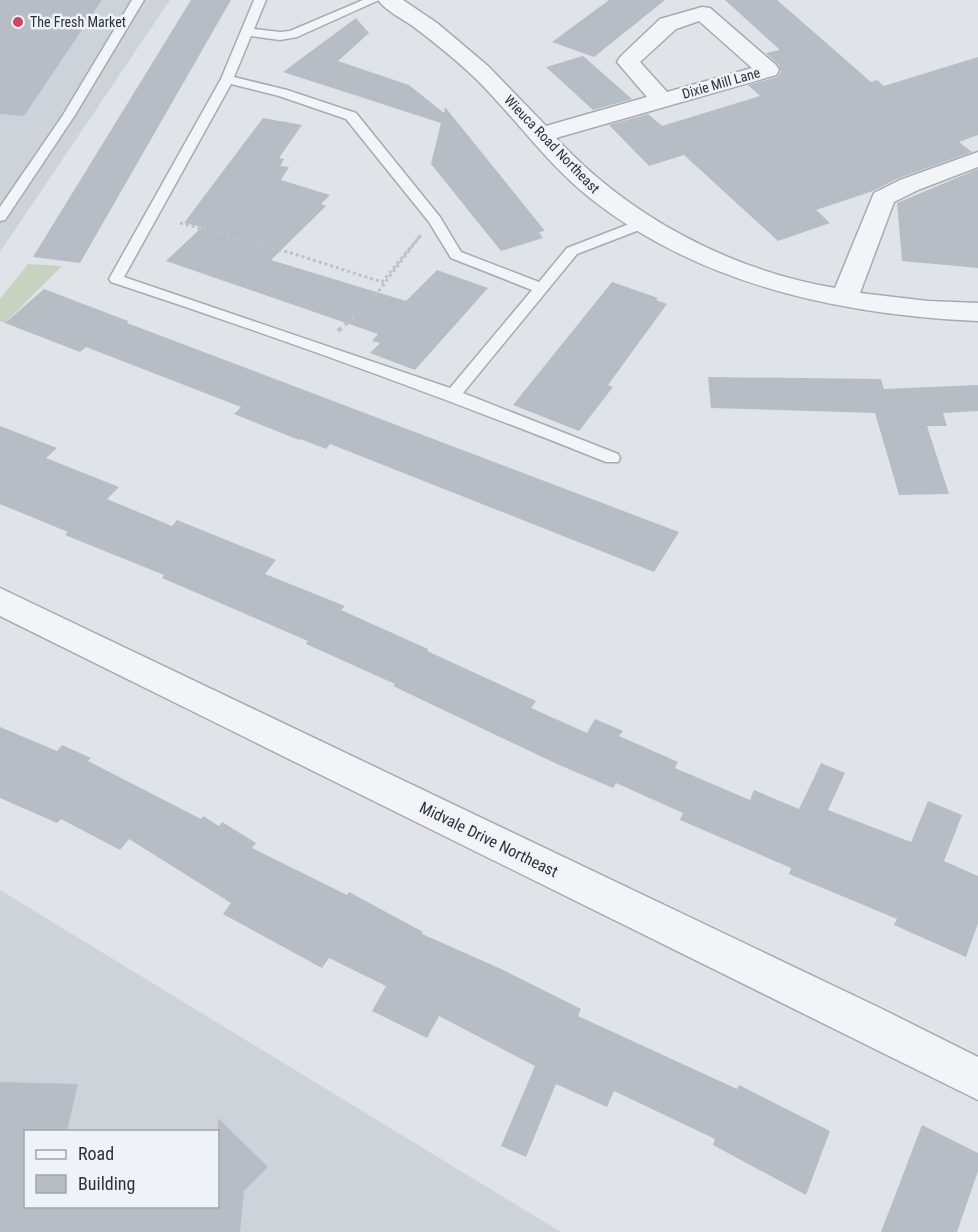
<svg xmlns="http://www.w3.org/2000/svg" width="978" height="1232" font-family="'Roboto Condensed',sans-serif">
<rect width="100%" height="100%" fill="#e0e4e8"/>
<path fill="#ced3da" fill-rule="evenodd" d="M0,0h170l-170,252z
M0,890l213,130 348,212h-561zM26,1132h192v74h-192z"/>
<path fill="#c7d2c1" d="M28,264l34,2 -57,57 -5,-2v-22z"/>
<path fill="#b7bdc5" d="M0,0h102l-78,116 -24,-2z
M191,0h40l-151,263 -47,-6z
M609,0h56l-71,57 -42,-15z
M725,0h52l94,82 6,-2 7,6 94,-29v78l-19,7 13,10 -73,26 -26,13 -57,19 14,13 -52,18 -94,-86 -35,11 -40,-41 39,-11 14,12 98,-30 -12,-11 29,-8 4,-6 -3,-7 -12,-11 14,-3z
M356,18l13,15 -31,28 71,24 35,28 1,-6 100,124 -6,1 4,6 -42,13 -70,-87 10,-41 -158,-51z
M583,56l49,43 -39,11 -47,-43z
M263,118l39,7 -23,33 5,1 -4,7 9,1 -8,13 49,15 -9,9 5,2 -55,54 135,41 31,-31 51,18 -73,82 -45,-17 10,-10 -8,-2 6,-7 -212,-73 36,-34 -18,-4z
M978,169v99l-76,-7 -5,-58z
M612,282l46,16 -2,2 11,4 -59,81 5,2 -34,44 -66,-26z
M44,289l84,32 -1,2 552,209 -25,40 -324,-128 -4,5 -26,-10 -1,1 -65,-26 7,-7 -155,-60 -6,5 -75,-29z
M708,377l173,2 3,10 94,-4v26l-35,2 4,13h-20l22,68 -50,1 -24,-82 -164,-5z
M0,426l57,22 -11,10 73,29 -12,12 65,27 5,-6 99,40 -11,14 80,32 -4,4 87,39 -1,2 109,50 -5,7 56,25 8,-14 28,12 -4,5 59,26 -3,6 75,32 4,-10 45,19 22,-46 24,10 -17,37 83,32 17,-41 34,14 -18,46 34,15v47l-12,34 -72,-32 3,-6 -108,-45 2,-6 -111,-48 3,-7 -67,-30 -3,5 -56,-24 -164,-78 2,-2 -89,-40 2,-3 -146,-63 2,-3 -99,-40 3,-3 -68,-28z
M0,727l57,24 5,-6 29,13 -3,3 113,58 2,-3 16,10 3,-4 34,21 -4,5 95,47 2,-3 74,40 -1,2 77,34 82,41 -3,7 159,73 2,-4 91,46 -24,64 -93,-50 2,-6 -101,-48 -7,16 -51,-23 -30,73 -25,-11 34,-80 -96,-50 -12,22 -55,-27 14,-25 -57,-28 -7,10 -99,-54 8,-11 -102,-64 -9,11 -59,-31 -4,4 -57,-25z
M0,1082l78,2 -11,47h-41v75h192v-88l50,49 -24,24 -4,41h-240z
M922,1125l56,28v18l-21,61h-76z"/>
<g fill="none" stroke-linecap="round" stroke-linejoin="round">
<defs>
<path id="lane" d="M132,0h12l-69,115 -70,105 -5,1v-14l63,-92z
M254,0h12l-12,29 26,3 10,-1 73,-31h16l-82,37 -17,3 -29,-4 -17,41 53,13 69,23 84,104 21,35 78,30 28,-34 70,-27h10l2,3 -2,3 -70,27 -114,139 155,61 2,4 -2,4h-12c-163,-65 -328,-125 -495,-180l-2,-3 112,-200zM231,84l48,12 67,23 83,103 22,36 81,32 -82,98 -326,-111z"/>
<path id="street" d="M378,0h25l34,23 51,43 58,60 101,-29 -30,-35 3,-5 40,-38 42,-12 8,1 66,57 3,5 -3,5 -220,63c73,79 174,132 279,150l39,-95 26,-13 78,-28v15l-60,23 -24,12 -34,91 68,8 50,2v18c-137,-6 -278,-36 -388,-123 -44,-35 -76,-82 -116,-121 -19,-18 -39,-34 -60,-50 -11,-8 -28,-16 -36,-27zM699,21l53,47 -85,24 -27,-30 36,-33z
M0,588l878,419 100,50v43l-978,-484z"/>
</defs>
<use href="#lane" stroke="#a5abb2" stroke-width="3"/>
<use href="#street" stroke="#a5abb2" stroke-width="3"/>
<path stroke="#bec2c7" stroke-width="3" stroke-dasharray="3 3" stroke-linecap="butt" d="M180,223l111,30 91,29 38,-46 -51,68 -11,10"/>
<path stroke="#bec2c7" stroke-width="4" stroke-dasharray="4.5 4.5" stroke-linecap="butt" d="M338,331l21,-19"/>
<use href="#lane" fill="#f2f4f7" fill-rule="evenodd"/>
<use href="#street" fill="#f2f4f7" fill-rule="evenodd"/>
</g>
<circle fill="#ca4866" stroke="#eff2f6" stroke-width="2" cx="18" cy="22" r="6"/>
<g text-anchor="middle" stroke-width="5" stroke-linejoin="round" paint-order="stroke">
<g font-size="14" fill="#29333f" stroke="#eff2f6" text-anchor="start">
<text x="30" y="27">The Fresh Market</text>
</g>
<g font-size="14" fill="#29333f" stroke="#eff2f6">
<text transform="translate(721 83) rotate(-16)" y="5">Dixie Mill Lane</text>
<text transform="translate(552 144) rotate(46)" y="5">Wieuca Road Northeast</text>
</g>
<g font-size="16" fill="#29333f" stroke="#eff2f6">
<text transform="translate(489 839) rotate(26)" y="6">Midvale Drive Northeast</text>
</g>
</g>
<rect x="24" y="1130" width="195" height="78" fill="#eff2f6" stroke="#a0a6ad" stroke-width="1.5"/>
<rect x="36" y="1150" width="30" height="9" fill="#f2f4f7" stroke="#a0a6ad" stroke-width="1.5"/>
<text x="78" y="1160" font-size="18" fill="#29333f">Road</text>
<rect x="36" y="1175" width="30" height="18" fill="#b7bdc5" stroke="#a0a6ad" stroke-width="1.5"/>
<text x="78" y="1190" font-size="18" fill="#29333f">Building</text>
</svg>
